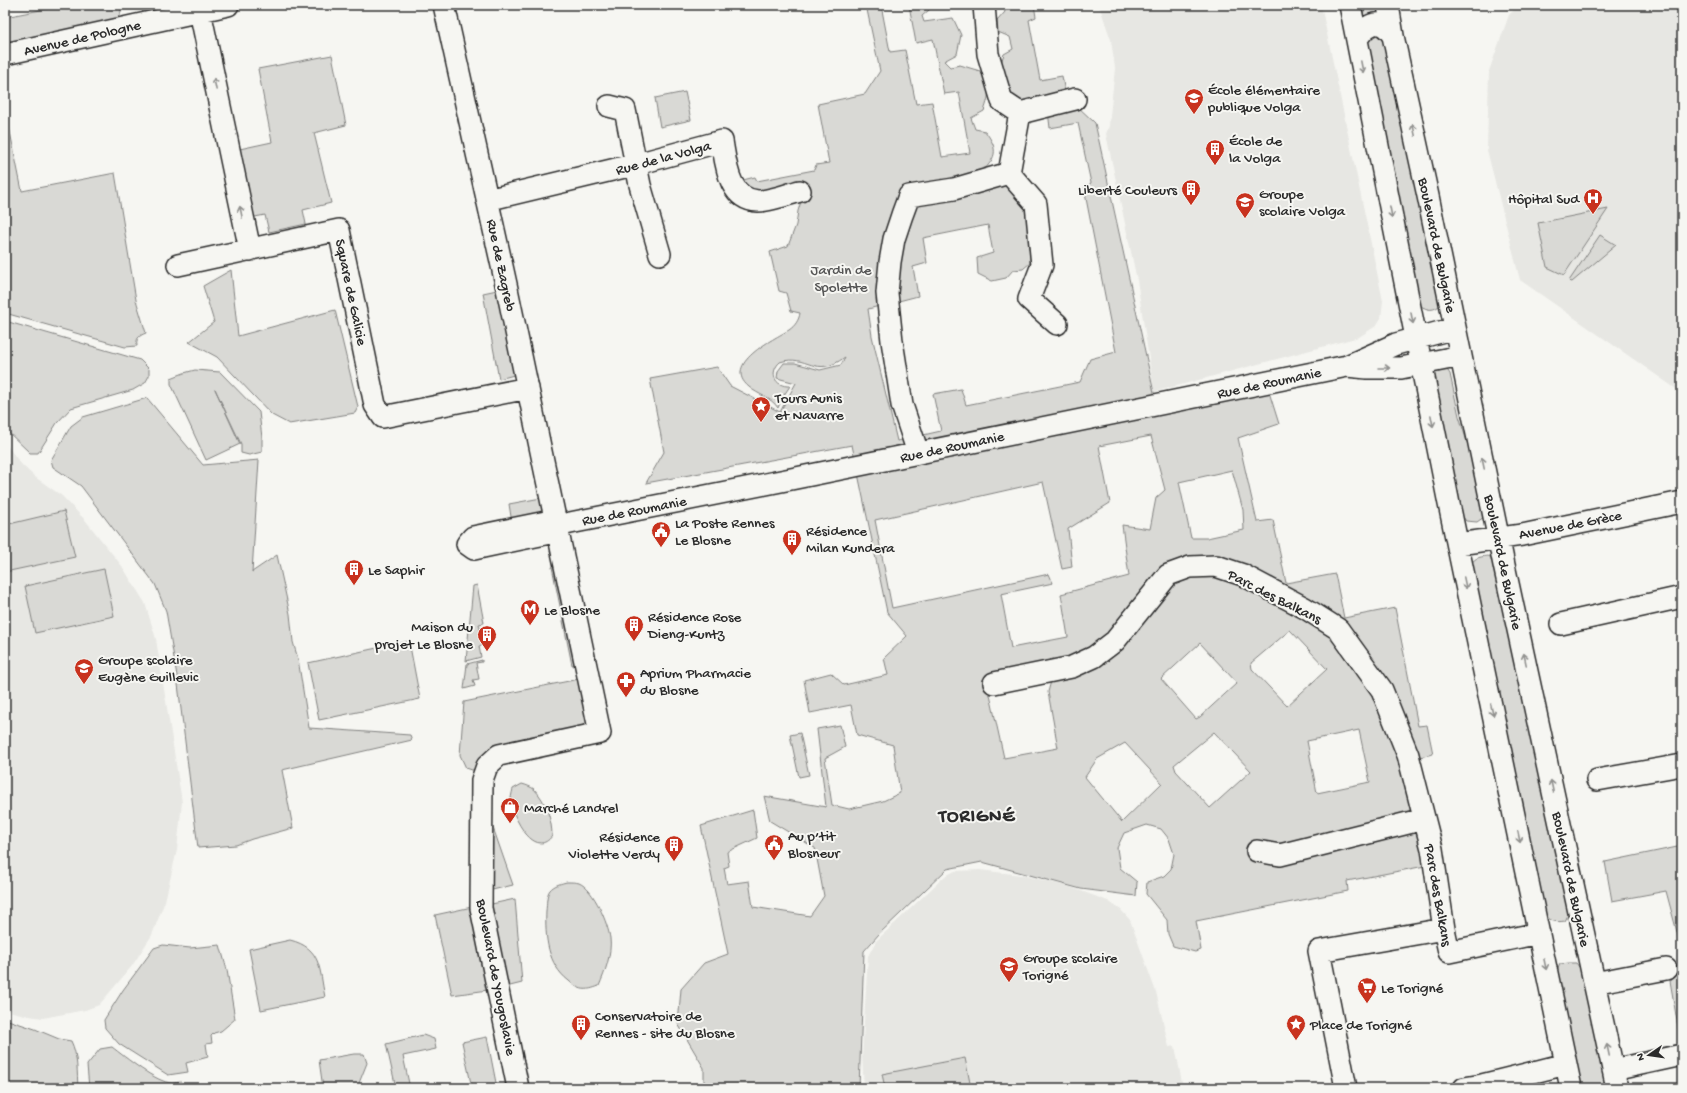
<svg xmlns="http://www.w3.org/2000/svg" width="1687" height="1093" font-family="'Gochi Hand',sans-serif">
<rect width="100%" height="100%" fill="#f6f6f2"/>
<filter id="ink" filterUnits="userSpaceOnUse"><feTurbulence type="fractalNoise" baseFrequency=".025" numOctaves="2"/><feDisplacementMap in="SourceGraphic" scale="8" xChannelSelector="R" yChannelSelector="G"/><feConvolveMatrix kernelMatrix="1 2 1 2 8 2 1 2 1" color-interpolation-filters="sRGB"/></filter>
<g filter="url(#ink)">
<path fill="#e7e7e3" d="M1099,5h222l62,296 -2,17 -5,8 -17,11 -205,55 -17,-112 -31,-146 3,-8 6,-58 -4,-28z
M1519,5h163v388l-162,-113 -33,-130 2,-79 20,-56z
M5,443l17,22 13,12 27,19 24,25 36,45 23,37 11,36 26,163 -5,48 -12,51 -13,34 -20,31 -33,39 -14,5 -42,8 -14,-2 -24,-6z
M980,870l41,5 44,10 43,16 13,9 9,10 26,72 13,55 6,-1 8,42h-319l-2,-32 6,-100 8,-15 69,-65 10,-5z"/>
<path fill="#d9d9d5" stroke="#828280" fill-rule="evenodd" d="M66,5h54l1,7 -5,9 -109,23 -2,-9v-18z
M141,5h62l-59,12z
M866,5h15l9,47 15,-2 11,54 16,-2 10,55 28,-4 -11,-61 -15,2 -11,-55 -17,4 -7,-38h22l-2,5 -7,6 2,6 29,-4 8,17 -4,19 -13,7 6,6 10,-2 20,6c11,16 10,23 4,40l-13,7 4,11 10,2c15,20 11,27 -6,44l20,5 22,11 11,24 -2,48 -7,6 -10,1 -7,8 -14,3 -14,-7 -1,-16 16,-5 -5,-28 -65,13 4,25 -14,4 5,29 -50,13 4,27 25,105 44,-10 -8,-37 28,-5 5,16 114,-23 10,-23 26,-7 -32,-164 7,-5 -13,-60 -28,5 -2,-17 27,-7 20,19 63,288 111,-19 10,32 -41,14 19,84 16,-2 13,63 49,-9 9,44 51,-10 23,118 9,-1 6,29 -18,4 -9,17 19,91 -78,15 1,10 -152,30 5,29 -6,2 -22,-6 -5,-12 -1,-14 -21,-26 1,-12 17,-6 7,-7 3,-15 -5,-15 -8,-10 -14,-4 -23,8 -7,15 3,20 17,14 -1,14 -55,-7 -99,-27 -35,7 -68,65 -15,17 -5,137h-155v-20l-26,-44 3,-35 23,-26 24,-9 -27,-128 52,-16 4,28 -30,14 2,14 -5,2 3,16 22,-3 4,26 57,9 14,-20 -9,-48 -45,-27 -6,-25 62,11 -9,-78 23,-4 5,22 -20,11 7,47 17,4 34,-8 17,-8 -7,-48 -36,-10 -6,-30 -41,8 -6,-33 27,-7 13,12 44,-10 -4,-17 23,-22 -20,-24 -35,-167 -206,38 18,-31 -14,-73 67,-12 13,19 50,26 16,-29 -19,-5 1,-7 6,-8h11l25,7 21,-5 4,-8c-30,23 -38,-4 -65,5 -11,10 -6,25 10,24l-8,12 -4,10c-7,-11 -20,-13 -29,-21 -28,-23 25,-48 40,-57 6,-4 10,-10 11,-17l-9,-2 -5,-18 -7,-2 -9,-39 18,-6 8,-21 2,-14 4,-13 -51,-3 -8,-15 12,-3 2,4 57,-11 2,-5 13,-2 -11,-59 47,-10 15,-23zM1151,436l14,54 -9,8 -6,31 -28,-4 7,51 -68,18 7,43 -57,11 -10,-54 52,-11 -4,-9 -157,34 -17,-88 168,-38 19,87 10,-2 -4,-38 42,-26 -11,-57zM1232,470l11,40 1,20 -37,8h-16l-12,-56zM1290,630l37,39 -40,37 -35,-37 -1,-6zM1200,643l37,40 -37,34 -4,2 -35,-40zM986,677l65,4 -3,11 10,56 -54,10zM1359,730l11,52 -53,11 -10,-52zM1214,732l37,39 -41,37 -34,-37 -2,-6zM1125,743l37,40 -40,39 -37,-45 12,-18z
M1003,5h31l2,12 -7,3 11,60 22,-4 3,17 -39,10 -12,-6 -5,-6 -8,-28 3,-9 9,-5 -3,-12 -12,-5 -1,-11 8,-9z
M1366,5h17l2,15 -25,3z
M1384,32l57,272c-6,7 -14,7 -21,1l-56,-267z
M332,55l14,70 -32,8 17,70 -28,7 3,14 -37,8 -4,-17 -15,3 -15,-68 37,-8 -14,-73z
M685,92l6,28 -31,7 -5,-29z
M5,107l17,84 93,-18 21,127 10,33c-8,3 -10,6 -9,13l-12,1 -120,-34z
M1608,209l-44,66 -17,-8 -9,-44z
M1600,235l16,10 -44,37 -3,-1z
M231,270l7,66 97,-26 23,97 -3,6 -66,11 -17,-9 -55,-58 -28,-15 25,-20 -11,-36z
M497,290l17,85 -15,4 -16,-86z
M5,321l135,39 9,9v7l-4,7 -12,7 -62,18 -14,15 -19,30h-8l-25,-24z
M1444,368l4,3 2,3 9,42 21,68 4,33 -7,5 -11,-1 -6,-8 -27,-139 2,-4z
M195,370l25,2 39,40 3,26v14l-13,3 -8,-2v-9l-26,-55 25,55 -34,16 -35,-76v-6l13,-5z
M147,398l56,67 56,-5 -7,112 25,-17 13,59 3,28 5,17 11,69 101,7 2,5 -130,30 11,58 -41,11 -16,6 -38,3 -21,-172 -11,-65 -11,-27 -74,-98 -28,-19 -2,-7 20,-34 12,-9z
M541,498l2,15 -31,10 -3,-19z
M64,511l11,46 -70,15v-47z
M1488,556l6,3 77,350 -6,12c-11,2 -16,0 -22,-10l-74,-343c4,-10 9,-11 19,-12z
M559,565l21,99 -8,1 -20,-98z
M104,569l10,47 -79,17 -10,-47z
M477,585l7,38 -5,1 5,21 -5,1 2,11 -15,4 7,-75z
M409,641l11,58 -101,21 -11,-57z
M482,660v2l-6,1 3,16 -6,1 2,6 -11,3 3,-25z
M579,679l12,42 -6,13 -102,21 -6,6v8l-5,1 -6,-2 -6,-13 4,-53z
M800,733l9,42 -10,2 -9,-42z
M522,784c4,1 9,3 12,5 12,12 18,31 18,47 -17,23 -38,-17 -41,-32 -1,-4 1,-11 2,-15z
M490,819l23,66 -29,7z
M1682,846v101h-1l-15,-56 -54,10 -7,-39z
M567,882c4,0 9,0 12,1 15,6 29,41 31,55 2,16 -5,34 -11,48 -13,5 -19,5 -30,-5 -22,-17 -24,-44 -23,-70 1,-7 0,-16 4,-21 4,-5 12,-7 17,-8z
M515,899l7,84 -16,4 -19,-82z
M472,907l16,83 -36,5 -17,-80z
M290,940c32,8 29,29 35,57l-64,13 -12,-61z
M163,945l27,3 30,-3 7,25 8,49 -14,12 -7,2 -3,3 1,7 -6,1 2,13 -22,6 2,9 -20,3 -49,-31 -14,-16 -1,-8 19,-30 31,-42z
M1569,963h7l7,9 23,116h-26l-23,-117 3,-7z
M1682,971v12l-4,1 4,17v49l-13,-75z
M5,1019l30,10 24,10 12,2c7,14 6,32 7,47h-73z
M423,1035l11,4 2,10 -33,7 7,32h-14l-10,-44z
M487,1037l10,51h-25l-10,-46z
M112,1047c13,10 45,36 60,36 3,0 6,-1 9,-1l2,6h-94l-2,-23 13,-16z
M354,1054h10l3,9 -10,25h-34l-4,-28z
M965,1058l6,30h-86l-3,-14z"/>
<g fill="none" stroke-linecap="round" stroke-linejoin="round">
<defs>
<path id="minor" d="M444,5l62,279 94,449 -101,22 -12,11 -5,14 -1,128 37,180
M984,5l4,49 14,47 18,12
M1350,5l99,499 122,584
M1388,5l5,31 35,160 76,369 113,523
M200,11l50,239
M1357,39c11,-17 24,-22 36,-3
M5,54l223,-49
M609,106l16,4 15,75 20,69
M1020,113l55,-14
M1009,173l27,31 6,61 -13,34 28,25
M1009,173l11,-60
M487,200l150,-36 85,-23c4,22 6,59 36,60 12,0 30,-7 42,-10
M178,265l161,-35 36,175 8,12 145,-29
M1347,366l20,2h34l60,-12
M918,453l-16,-48 -10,-64 -5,-48 3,-31 4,-23 8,-24 7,-19 45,-7 55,-16
M556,526l-10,-4 -73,15 -6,7 7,5 9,-2 67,-14 6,-7 19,-4 221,-44 551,-112 49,-22 59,-16
M1458,544l64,-9 160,-33
M1561,624l121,-27
M994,683l78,-16 22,-10 21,-16 53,-66 22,-8 26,-1 27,9 62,33 33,21 44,61 26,65 24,94 12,80 5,23 90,-19
M1597,780l85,-15
M1257,851l23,4 144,-36
M1594,983l72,-14
M1613,1070l69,-15
M1346,1088l-27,-137 125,-22
M1464,1088l18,-3 84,-21"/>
</defs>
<use href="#minor" stroke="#2b2b2b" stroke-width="24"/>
<use href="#minor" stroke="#f6f6f2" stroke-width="21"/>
</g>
<defs><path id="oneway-shaft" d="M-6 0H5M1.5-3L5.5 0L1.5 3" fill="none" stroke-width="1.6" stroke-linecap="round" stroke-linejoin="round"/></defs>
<g stroke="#90908e">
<use href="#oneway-shaft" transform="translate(1362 67) rotate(79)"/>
<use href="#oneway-shaft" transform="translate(215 84) rotate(-101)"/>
<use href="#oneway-shaft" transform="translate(1414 130) rotate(-102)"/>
<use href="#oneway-shaft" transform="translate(241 212) rotate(-102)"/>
<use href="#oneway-shaft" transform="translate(1391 212) rotate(79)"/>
<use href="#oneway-shaft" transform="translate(1412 318) rotate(79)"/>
<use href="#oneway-shaft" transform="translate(1384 368)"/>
<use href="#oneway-shaft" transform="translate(1432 421) rotate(79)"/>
<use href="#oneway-shaft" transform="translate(1483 463) rotate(-102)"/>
<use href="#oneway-shaft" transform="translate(1465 583) rotate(78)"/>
<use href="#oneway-shaft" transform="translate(1525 659) rotate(-102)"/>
<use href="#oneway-shaft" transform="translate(1492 710) rotate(78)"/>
<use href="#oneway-shaft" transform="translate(1552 786) rotate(-102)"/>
<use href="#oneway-shaft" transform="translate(1519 837) rotate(78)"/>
<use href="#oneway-shaft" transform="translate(1545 964) rotate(78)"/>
<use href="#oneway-shaft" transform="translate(1608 1050) rotate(-102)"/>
</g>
</g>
<defs>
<symbol id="school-pin" viewBox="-11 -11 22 30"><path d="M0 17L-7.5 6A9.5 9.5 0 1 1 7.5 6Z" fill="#c8321e" stroke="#f6f6f2"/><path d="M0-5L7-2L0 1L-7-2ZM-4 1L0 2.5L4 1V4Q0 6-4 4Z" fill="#fff"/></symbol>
<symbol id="building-pin" viewBox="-11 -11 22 30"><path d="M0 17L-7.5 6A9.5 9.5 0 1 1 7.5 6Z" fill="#c8321e" stroke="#f6f6f2"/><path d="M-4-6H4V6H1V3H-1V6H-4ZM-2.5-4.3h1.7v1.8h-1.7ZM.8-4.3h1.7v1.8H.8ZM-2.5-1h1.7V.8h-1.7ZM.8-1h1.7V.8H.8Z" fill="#fff"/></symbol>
<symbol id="hospital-pin" viewBox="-11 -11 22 30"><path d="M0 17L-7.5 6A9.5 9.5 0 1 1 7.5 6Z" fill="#c8321e" stroke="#f6f6f2"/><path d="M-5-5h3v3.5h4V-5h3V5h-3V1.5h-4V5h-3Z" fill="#fff"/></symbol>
<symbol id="sight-pin" viewBox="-11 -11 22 30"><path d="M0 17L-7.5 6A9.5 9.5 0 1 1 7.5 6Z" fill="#c8321e" stroke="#f6f6f2"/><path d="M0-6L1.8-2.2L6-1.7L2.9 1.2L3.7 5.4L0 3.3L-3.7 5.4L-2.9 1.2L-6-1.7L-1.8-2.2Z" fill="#fff"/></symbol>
<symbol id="civic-pin" viewBox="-11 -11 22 30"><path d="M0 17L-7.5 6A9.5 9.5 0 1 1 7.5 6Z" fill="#c8321e" stroke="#f6f6f2"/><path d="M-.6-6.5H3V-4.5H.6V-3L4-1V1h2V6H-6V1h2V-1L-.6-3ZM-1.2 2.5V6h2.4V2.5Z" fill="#fff"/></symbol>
<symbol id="metro-pin" viewBox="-11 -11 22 30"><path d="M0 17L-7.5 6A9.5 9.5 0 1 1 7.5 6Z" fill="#c8321e" stroke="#f6f6f2"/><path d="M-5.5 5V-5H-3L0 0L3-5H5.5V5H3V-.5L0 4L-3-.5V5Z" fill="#fff"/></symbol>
<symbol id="pharmacy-pin" viewBox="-11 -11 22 30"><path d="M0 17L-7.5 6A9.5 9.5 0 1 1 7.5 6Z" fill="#c8321e" stroke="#f6f6f2"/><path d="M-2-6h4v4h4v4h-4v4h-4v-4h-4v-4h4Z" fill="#fff"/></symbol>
<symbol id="shop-pin" viewBox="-11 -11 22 30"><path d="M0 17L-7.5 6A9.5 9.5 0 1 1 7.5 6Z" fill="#c8321e" stroke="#f6f6f2"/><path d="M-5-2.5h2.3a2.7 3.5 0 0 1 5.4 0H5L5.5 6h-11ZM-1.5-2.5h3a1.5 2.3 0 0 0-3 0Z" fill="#fff"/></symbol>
<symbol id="supermarket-pin" viewBox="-11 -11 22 30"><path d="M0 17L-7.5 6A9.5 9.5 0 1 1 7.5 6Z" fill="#c8321e" stroke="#f6f6f2"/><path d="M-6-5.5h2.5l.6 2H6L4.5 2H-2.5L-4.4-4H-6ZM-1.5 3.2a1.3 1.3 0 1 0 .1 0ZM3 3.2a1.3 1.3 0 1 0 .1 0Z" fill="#fff"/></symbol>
</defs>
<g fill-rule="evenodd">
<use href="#school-pin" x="1183" y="87" width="22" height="30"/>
<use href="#building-pin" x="1204" y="138" width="22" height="30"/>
<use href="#building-pin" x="1180" y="178" width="22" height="30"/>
<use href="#hospital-pin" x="1582" y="187" width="22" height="30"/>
<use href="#school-pin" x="1234" y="191" width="22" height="30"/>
<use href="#sight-pin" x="750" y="395" width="22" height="30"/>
<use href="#civic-pin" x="650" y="520" width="22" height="30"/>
<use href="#building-pin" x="781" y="528" width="22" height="30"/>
<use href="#building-pin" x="343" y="558" width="22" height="30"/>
<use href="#metro-pin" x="519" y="598" width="22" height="30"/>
<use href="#building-pin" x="623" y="614" width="22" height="30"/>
<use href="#building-pin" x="476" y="624" width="22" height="30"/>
<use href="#school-pin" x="73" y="657" width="22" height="30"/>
<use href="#pharmacy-pin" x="615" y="670" width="22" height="30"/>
<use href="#shop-pin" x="499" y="796" width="22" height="30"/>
<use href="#civic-pin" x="763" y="833" width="22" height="30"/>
<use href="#building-pin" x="663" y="834" width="22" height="30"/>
<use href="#school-pin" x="998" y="955" width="22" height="30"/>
<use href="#supermarket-pin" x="1356" y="976" width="22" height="30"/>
<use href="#building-pin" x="570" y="1013" width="22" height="30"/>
<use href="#sight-pin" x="1285" y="1013" width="22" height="30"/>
</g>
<g text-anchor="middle" stroke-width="4" stroke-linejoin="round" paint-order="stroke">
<g font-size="15" fill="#2b2b2b" stroke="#f6f6f2">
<text transform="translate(82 37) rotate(-13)" y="5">Avenue de Pologne</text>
<text transform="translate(663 157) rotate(-15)" y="5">Rue de la Volga</text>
<text transform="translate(1438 245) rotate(78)" y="5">Boulevard de Bulgarie</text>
<text transform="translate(502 265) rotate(78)" y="5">Rue de Zagreb</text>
<text transform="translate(352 292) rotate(78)" y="5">Square de Galicie</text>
<text transform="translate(1269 382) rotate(-12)" y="5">Rue de Roumanie</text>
<text transform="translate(952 446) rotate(-12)" y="5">Rue de Roumanie</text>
<text transform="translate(634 510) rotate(-11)" y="5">Rue de Roumanie</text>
<text transform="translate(1570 524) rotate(-11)" y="5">Avenue de Grèce</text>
<text transform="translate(1504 562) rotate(78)" y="5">Boulevard de Bulgarie</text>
<text transform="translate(1275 596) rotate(27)" y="5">Parc des Balkans</text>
<text transform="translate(1572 879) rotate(78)" y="5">Boulevard de Bulgarie</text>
<text transform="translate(1439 895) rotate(80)" y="5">Parc des Balkans</text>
<text transform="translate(497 977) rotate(79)" y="5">Boulevard de Yougoslavie</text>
</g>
<g font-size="15" fill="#2b2b2b" stroke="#f6f6f2" text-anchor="start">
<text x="1208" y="94">École élémentaire<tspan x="1208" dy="17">publique Volga</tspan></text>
<text x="1229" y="145">École de<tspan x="1229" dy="17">la Volga</tspan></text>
<text x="1177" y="194" text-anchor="end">Liberté Couleurs</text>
<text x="1259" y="198">Groupe<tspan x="1259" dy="17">scolaire Volga</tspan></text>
<text x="1579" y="203" text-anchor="end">Hôpital Sud</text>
<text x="775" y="402">Tours Aunis<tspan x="775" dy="17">et Navarre</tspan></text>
<text x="675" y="527">La Poste Rennes<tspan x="675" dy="17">Le Blosne</tspan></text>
<text x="806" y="535">Résidence<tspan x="806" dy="17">Milan Kundera</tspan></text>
<text x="368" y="574">Le Saphir</text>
<text x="544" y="614">Le Blosne</text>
<text x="648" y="621">Résidence Rose<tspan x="648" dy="17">Dieng-Kuntz</tspan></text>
<text x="473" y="631" text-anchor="end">Maison du<tspan x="473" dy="17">projet Le Blosne</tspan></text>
<text x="98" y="664">Groupe scolaire<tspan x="98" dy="17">Eugène Guillevic</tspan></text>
<text x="640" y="677">Aprium Pharmacie<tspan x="640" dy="17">du Blosne</tspan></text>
<text x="524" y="812">Marché Landrel</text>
<text x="788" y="840">Au p’tit<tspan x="788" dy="17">Blosneur</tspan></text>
<text x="660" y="841" text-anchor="end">Résidence<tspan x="660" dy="17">Violette Verdy</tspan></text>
<text x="1023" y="962">Groupe scolaire<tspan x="1023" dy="17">Torigné</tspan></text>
<text x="1381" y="992">Le Torigné</text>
<text x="595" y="1020">Conservatoire de<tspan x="595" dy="17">Rennes - site du Blosne</tspan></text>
<text x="1310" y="1029">Place de Torigné</text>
</g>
<g font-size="15" fill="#565656" stroke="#f6f6f2">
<text x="841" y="274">Jardin de<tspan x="841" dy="17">Spolette</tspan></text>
</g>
<g font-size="19" font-weight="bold" letter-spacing="1" fill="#2b2b2b" stroke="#f6f6f2">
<text x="977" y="821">TORIGNÉ</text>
</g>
</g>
<rect width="1687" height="1093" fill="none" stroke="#f6f6f2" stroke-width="20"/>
<rect x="10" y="10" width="1667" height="1073" fill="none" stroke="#2b2b2b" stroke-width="1.5" filter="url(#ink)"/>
<g transform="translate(1649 1055) rotate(257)" stroke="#f6f6f2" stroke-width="3" paint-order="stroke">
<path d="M0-3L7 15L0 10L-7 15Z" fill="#2b2b2b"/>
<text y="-6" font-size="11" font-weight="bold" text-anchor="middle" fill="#2b2b2b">N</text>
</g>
</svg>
